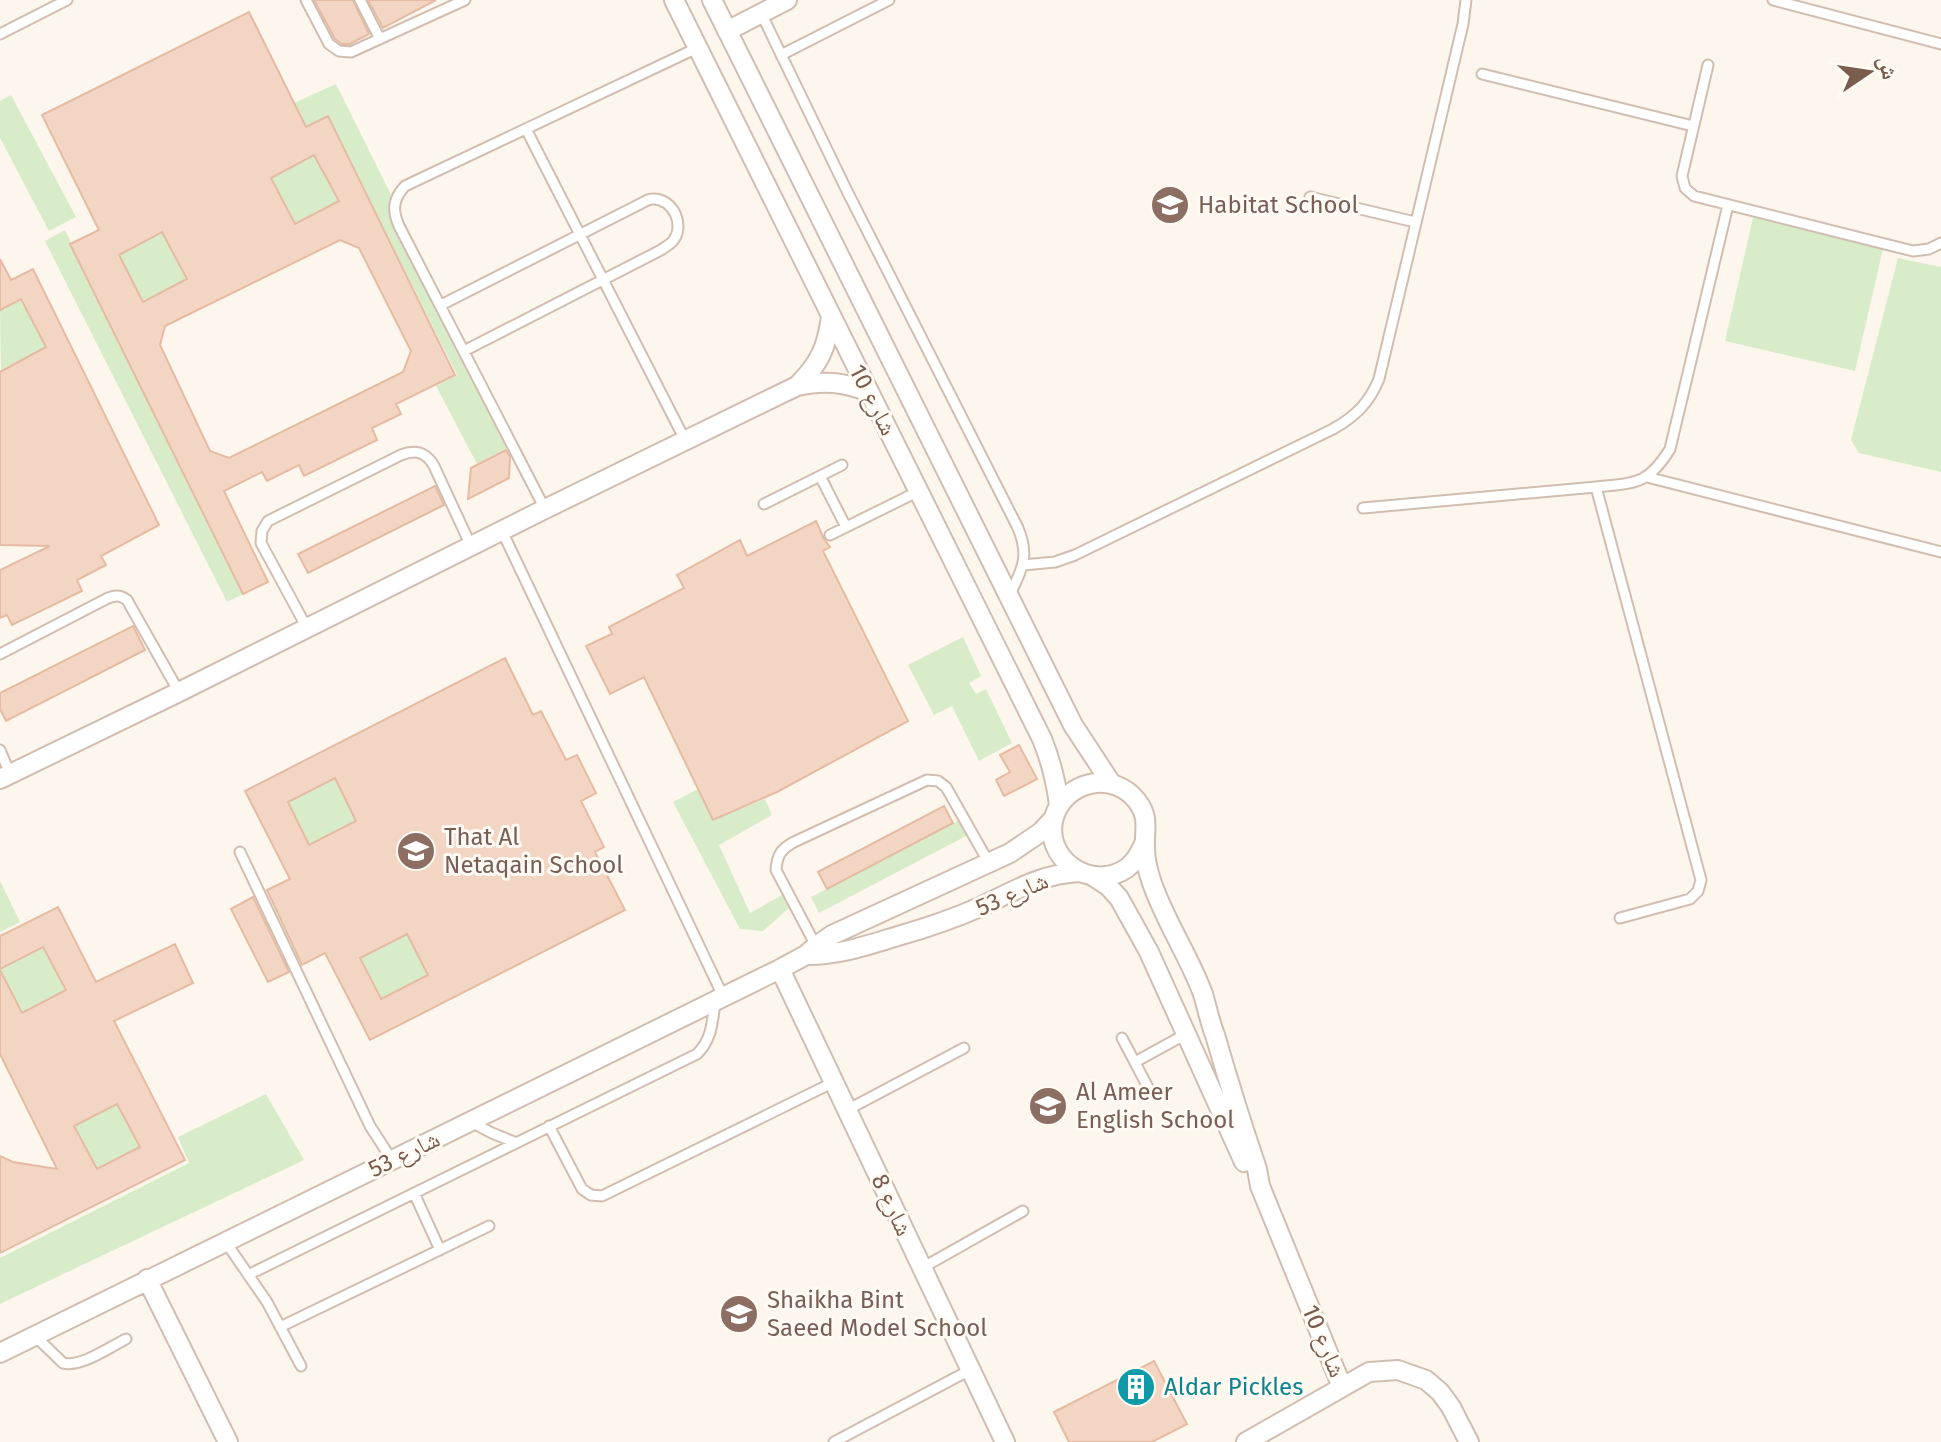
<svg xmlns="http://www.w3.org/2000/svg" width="1941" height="1442" font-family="'Fira Sans','Noto Naskh Arabic',sans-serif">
<rect width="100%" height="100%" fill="#fdf6ec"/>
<path fill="#d8ecc9" d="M336,84l179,360 -38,20 -41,-78 21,-11 -129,-259 -22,10 -12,-23z
M11,95l65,122 -27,14 -49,-93v-37z
M314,155l25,46 -44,23 -24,-46z
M1755,209l130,31 -30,131 -130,-30z
M65,230l178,364 -16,8 -182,-361z
M162,232l25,47 -44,22 -24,-46z
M1898,258l43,9v205l-82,-19 -8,-13z
M21,299l25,48 -45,24 -1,-61z
M963,637l18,39 -12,7 7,11 10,-5 26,54 -33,18 -27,-55 -18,9 -26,-50z
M335,778l22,43 -48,24 -21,-43z
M698,789l16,32 6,-4 45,-18 7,16 -53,30 31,68 32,-18 7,13 -26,23 -23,-2 -67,-127z
M960,820l8,15 -149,78 -8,-16z
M0,881l20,41 -20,10z
M407,934l21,41 -47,24 -21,-41z
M43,947l23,43 -44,23 -22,-44z
M266,1094l38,66 -304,144v-46l189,-95 -11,-26z
M117,1104l23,43 -43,22 -23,-43z"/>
<path fill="#f3d5c3" stroke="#e6bba3" stroke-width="2" fill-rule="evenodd" d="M314,0h39l16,34 -19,10h-8l-7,-5z
M368,0h68l-53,28z
M249,12l57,115 22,-11 127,259 -59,29 5,10 -29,14 5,12 -73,36 -5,-11 -32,16 -5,-9 -38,19 44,91 -25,12 -173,-350 29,-14 -57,-115zM314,155l25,46 -44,23 -24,-46zM162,232l25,47 -44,23 -24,-47zM340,240l19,8 52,103 -8,21 -174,86 -19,-7 -50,-106 5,-19z
M0,259l11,21 22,-11 126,256 -58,31 5,9 -29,15 5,11 -70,34 -5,-10 -7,3v-48l50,-24 -50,-1v-173l46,-25 -25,-48 -21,11z
M506,450l4,7 -1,21 -41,21 3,-31z
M435,486l9,19 -136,68 -10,-19z
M816,521l8,18 6,8 -7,4 85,170 -131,71 -64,28 -69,-143 -34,17 -24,-48 26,-12 -3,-7 75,-39 -7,-13 63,-35 7,16z
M133,626l12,24 -139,71 -6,-12v-16z
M505,658l28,57 8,-4 25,49 11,-5 19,38 -15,8 23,46 -9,5 30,58 -255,130 -45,-87 -23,12 -35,-75 23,-11 -45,-88zM335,778l21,43 -47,24 -21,-43zM407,934l21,41 -47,24 -21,-41z
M1019,745l18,34 -33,17 -8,-16 14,-8 -10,-17z
M944,806l9,17 -126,66 -9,-17z
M253,897l36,75 -21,10 -37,-73z
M58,907l38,75 79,-38 18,39 -79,38 71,139 -185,93v-97l13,6 44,7 -57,-115v-84l22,43 44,-23 -23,-43 -43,22v-33zM117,1104l23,43 -43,22 -23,-43z
M1154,1361l33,63 -35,18h-83l-15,-30z"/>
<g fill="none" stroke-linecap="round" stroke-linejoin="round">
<defs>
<path id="service" d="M306,0l23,44 10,7 12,1 114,-52
M360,0l20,39
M1773,0l168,44
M761,13l86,178 171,337c12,29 4,42 -9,68
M0,34l67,-34
M781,55l108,-55
M1708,65l-26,111 3,12 9,8 219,55 16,-2 12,-6
M1482,74l211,52
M526,129l159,311
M1310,197l105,25
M441,305l199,-101c4,-2 8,-5 12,-5 22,-1 34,28 20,43 -3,3 -7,5 -11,8l-197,101
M820,476l26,51
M1647,477l294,75
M1596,487l105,393 -3,11 -8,8 -70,19
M764,504l78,-39
M1363,508l233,-21c39,-4 52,-2 74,-38l58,-244
M545,509l-146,-283c-7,-16 -6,-27 6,-40l292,-138
M502,531l221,465
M830,535l89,-44
M1023,565l32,-3 20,-7 258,-126c23,-13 36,-26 46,-50l84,-355 3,-24
M307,628l-46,-85 1,-12 6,-10 133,-66c15,-6 25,-3 33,11l37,80
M0,654l108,-56c8,-3 12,-3 19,2l52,92
M0,750l10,24
M240,852l130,274 22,34
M816,946l-40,-76c1,-15 5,-21 18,-28l133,-62 11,1 8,6 43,76
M1122,1038l29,55
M1135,1062l51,-28
M847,1110l117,-62
M471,1122l21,11 22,9
M549,1126l33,63 9,6 11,1 232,-114
M414,1193l26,57
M225,1241l42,61 34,64
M922,1268l101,-57
M248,1275l449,-221c15,-15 15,-31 18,-51
M280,1327l209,-101
M34,1335l29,28c17,5 47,-16 63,-24
M834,1442l136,-72"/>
<path id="minor" d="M674,0l368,739c9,22 14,42 17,66
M712,0l361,725 38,58
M727,31l60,-31
M797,386c22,-22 30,-38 34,-70
M0,779l179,-87 366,-183 252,-123c26,-6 47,-4 72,6
M1144,844c-4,9 -9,18 -17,24 -36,25 -85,-10 -73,-51 11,-36 59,-47 83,-16 13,17 7,28 8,46 0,12 3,25 7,36 13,38 37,73 51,111 4,14 7,28 12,41 13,45 27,90 42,134l3,17 82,201
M1094,877l14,9 11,12 30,54 95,210
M806,955c31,1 62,-10 92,-19 28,-8 55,-17 82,-29 34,-16 61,-33 99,-35
M780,969l225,473
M147,1279l81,163
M0,1353l780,-384 26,-14 10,-9 16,-11 178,-82 31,-21 12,-13
M1246,1442l123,-70 29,-2 28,10 14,12 11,15 18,35"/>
</defs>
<use href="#service" stroke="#d1beb0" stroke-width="13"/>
<use href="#minor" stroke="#d1beb0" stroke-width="22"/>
<use href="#service" stroke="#fff" stroke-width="9"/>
<use href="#minor" stroke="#fff" stroke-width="18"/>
</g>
<defs>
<symbol id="school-disc" viewBox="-11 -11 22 22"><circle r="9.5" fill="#8d6e63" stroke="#fffaf3"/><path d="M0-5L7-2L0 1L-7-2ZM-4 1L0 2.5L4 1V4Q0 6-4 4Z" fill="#fff"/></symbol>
<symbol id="building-disc" viewBox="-11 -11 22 22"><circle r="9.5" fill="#0f9aa8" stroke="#fffaf3"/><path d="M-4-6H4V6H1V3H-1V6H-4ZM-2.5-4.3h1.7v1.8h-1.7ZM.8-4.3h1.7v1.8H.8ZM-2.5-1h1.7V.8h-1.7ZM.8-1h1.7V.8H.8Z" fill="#fff"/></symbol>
</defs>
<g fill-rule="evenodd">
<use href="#school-disc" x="1148" y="183" width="44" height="44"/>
<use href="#school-disc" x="394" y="829" width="44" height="44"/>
<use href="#school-disc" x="1026" y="1084" width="44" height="44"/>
<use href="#school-disc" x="717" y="1292" width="44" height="44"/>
<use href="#building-disc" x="1114" y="1365" width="44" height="44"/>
</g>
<g text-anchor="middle" stroke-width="6" stroke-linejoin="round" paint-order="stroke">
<g font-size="24" fill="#785e54" stroke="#fffaf3" text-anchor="start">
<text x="1198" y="213">Habitat School</text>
<text x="444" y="845">That Al<tspan x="444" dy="28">Netaqain School</tspan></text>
<text x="1076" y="1100">Al Ameer<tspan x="1076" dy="28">English School</tspan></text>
<text x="767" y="1308">Shaikha Bint<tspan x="767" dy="28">Saeed Model School</tspan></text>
</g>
<g font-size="24" fill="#7a5c4d" stroke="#fffaf3">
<text transform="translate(873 400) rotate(63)" y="8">شارع 10</text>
<text transform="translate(1012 894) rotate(-23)" y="8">شارع 53</text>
<text transform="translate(404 1154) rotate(-26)" y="8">شارع 53</text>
<text transform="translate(892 1205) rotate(65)" y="8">شارع 8</text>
<text transform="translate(1324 1341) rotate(67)" y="8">شارع 10</text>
</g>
<g font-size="24" fill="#0d838f" stroke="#fffaf3" text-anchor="start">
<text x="1164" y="1395">Aldar Pickles</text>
</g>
</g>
<g transform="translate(1869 72) rotate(77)" stroke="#fffaf3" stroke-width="6" paint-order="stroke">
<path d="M0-6L14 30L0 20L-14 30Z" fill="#7a5c4d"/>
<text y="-12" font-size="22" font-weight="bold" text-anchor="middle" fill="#7a5c4d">ش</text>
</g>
</svg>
